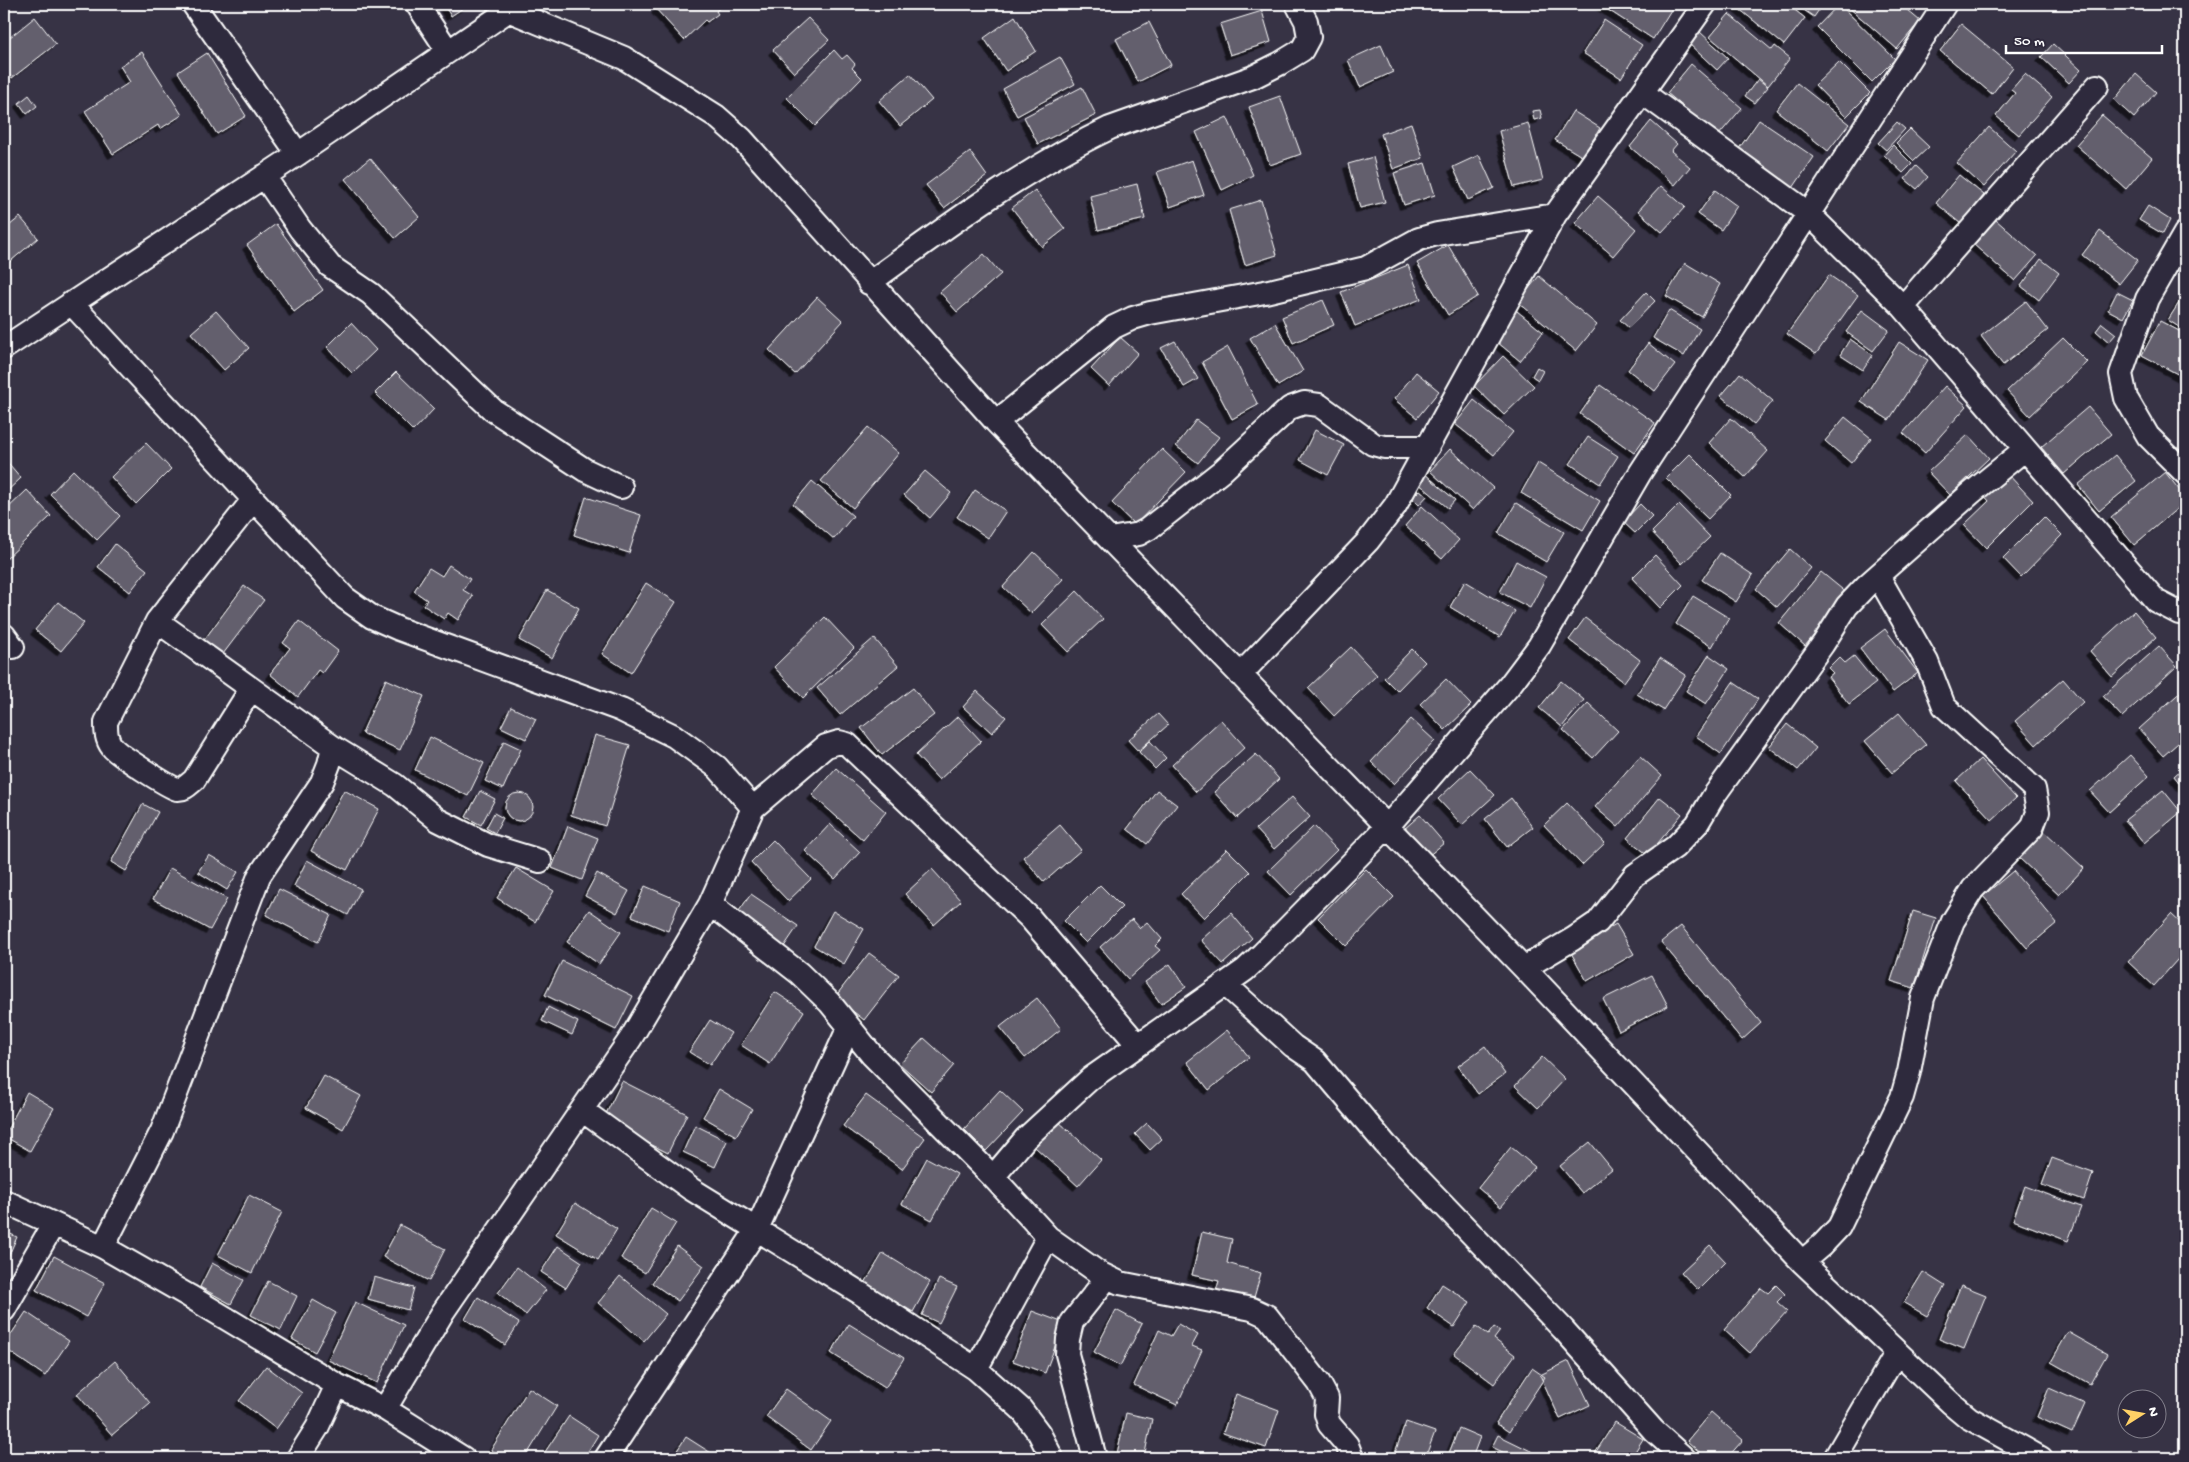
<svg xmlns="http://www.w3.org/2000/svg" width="2189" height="1462" font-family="'Gochi Hand',sans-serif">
<defs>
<filter id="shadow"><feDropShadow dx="-4.5" dy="4.5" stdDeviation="0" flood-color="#0009"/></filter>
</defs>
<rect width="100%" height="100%" fill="#373345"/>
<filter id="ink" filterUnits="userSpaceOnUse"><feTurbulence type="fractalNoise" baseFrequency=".02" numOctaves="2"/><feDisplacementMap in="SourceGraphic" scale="10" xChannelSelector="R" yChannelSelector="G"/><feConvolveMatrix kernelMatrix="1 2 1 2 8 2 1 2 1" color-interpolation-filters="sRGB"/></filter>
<g filter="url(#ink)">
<path fill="#635f6d" stroke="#fff" filter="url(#shadow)" d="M443,4h26l-18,12z
M662,4h62l-8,7 2,3 -11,8 -2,-2 -21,20 -28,-31z
M1599,4h73l2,1 -21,34z
M1733,4h54l18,14 -21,27z
M1795,4h28l-9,13z
M1839,4l56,55 -23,23 -55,-55z
M1849,4h51l20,17 -23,28 -50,-43z
M1262,11l9,31 -41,13 -10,-31z
M1729,14l43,36 3,-4 15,12 -22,28 -58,-49z
M1015,16l21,35 -30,20 -22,-33z
M35,17l21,27 -44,34 -8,-10v-26z
M808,18l21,22 -35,33 -21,-23z
M1604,20l38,25 -21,33 -38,-25z
M1149,22l22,43 -33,17 -22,-43z
M1961,24l52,43 -21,27 -52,-43z
M1699,31l29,27 -11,12 -29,-27z
M2053,44l28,26 -12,13 -28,-26z
M1381,45l12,27 -33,15 -12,-27z
M834,50l8,9 5,-4 8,9 -3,4 10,10 -47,48 -28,-28z
M142,52l40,63 -22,14 -2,-4 -45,29 -28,-43 45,-29 -10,-16z
M207,53l39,63 -29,18 -39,-62z
M1060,57l15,27 -58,32 -14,-27z
M1839,62l31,31 -24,24 -31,-32z
M1691,64l51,44 -24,28 -51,-43z
M910,74l22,26 -32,26 -21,-25z
M2025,74l27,23 -33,38 -23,-19 19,-23 -4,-3z
M2136,74l20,18 -22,26 -20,-18z
M1758,79l10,8 -13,16 -10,-7z
M1797,83l52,41 -21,27 -52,-41z
M1082,87l14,28 -58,29 -14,-27z
M29,95l8,11 -10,8 -8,-11z
M1280,96l21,58 -31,11 -21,-58z
M1540,110l2,8 -8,2 -2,-9z
M1573,111l27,17 -17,29 -28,-17z
M2102,115l50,43 -26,31 -50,-44z
M1227,117l26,58 -31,15 -26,-58z
M1759,120l55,37 -21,31 -55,-38z
M1651,121l26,23 -6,7 19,16 -15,18 -45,-38z
M1897,122l8,7 -19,21 -8,-7z
M1411,123l12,35 -30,11 -12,-35z
M1528,123l15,57 -29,7 -15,-56z
M1989,127l27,24 -32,36 -27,-24z
M1910,129l19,18 -15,14 -18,-18z
M1893,145l19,19 -9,9 -19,-18z
M970,152l17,24 -43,32 -18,-23z
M1479,155l15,33 -26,12 -15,-33z
M1373,157l12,45 -25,6 -12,-44z
M370,158l49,59 -24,21 -50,-59z
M1192,160l12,35 -34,12 -13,-35z
M1425,163l10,32 -31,10 -10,-32z
M1916,166l12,11 -11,12 -12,-10z
M1959,175l25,20 -23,29 -25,-21z
M1137,184l8,35 -47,11 -8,-34z
M1661,186l24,21 -23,25 -24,-21z
M1035,190l30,39 -23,18 -30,-39z
M1715,190l22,16 -16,24 -23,-16z
M1598,196l38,33 -23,27 -38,-33z
M1261,200l16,55 -32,10 -16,-55z
M2148,206l22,14 -7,14 -24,-14z
M20,217l18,21 -33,28 -1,-36z
M1995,219l42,37 -22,25 -42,-37z
M276,224l47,66 -29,22 -47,-67z
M2100,231l38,29 -19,24 -37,-29z
M1448,245l30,51 -30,19 -31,-52z
M984,254l17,20 -44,38 -17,-20z
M2041,259l18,14 -20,27 -18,-14z
M1685,263l35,21 -18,33 -36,-21z
M1408,265l13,34 -66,27 -14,-34z
M1829,275l29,20 -42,59 -29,-20z
M1539,276l58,49 -21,26 -58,-49z
M1646,292l9,9 -26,27 -9,-8z
M2117,292l16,8 -10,18 -15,-8z
M2184,295l1,1v35l-17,-11z
M817,297l26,24 -48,53 -26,-24z
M1323,300l11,25 -41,18 -11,-26z
M2026,301l22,29 -45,35 -22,-29z
M1512,307l31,25 -23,29 -29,-24z
M1669,310l31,19 -16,27 -31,-18z
M1862,310l27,20 -16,21 -27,-19z
M216,311l33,37 -25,22 -33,-37z
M2160,321l25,13v44l-43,-23z
M351,323l25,27 -24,23 -25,-26z
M1275,323l28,48 -25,15 -28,-48z
M2102,323l14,11 -7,8 -13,-11z
M1120,337l18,16 -29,33 -18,-17z
M2063,338l24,24 -57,54 -23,-25z
M1850,339l23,16 -10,15 -23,-15z
M1175,341l23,38 -14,8 -23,-39z
M1899,342l29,18 -39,60 -28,-18z
M1648,343l27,22 -20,26 -27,-21z
M1228,347l30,58 -26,14 -30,-57z
M1503,356l31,30 -30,29 -30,-29z
M1537,367l6,4 -5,9 -6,-4z
M396,372l38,37 -21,22 -38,-38z
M1416,372l23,19 -22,27 -23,-19z
M1740,373l33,28 -19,23 -33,-28z
M1600,385l55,38 -21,30 -54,-39z
M1945,386l22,20 -42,47 -22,-20z
M1474,400l39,32 -19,23 -39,-31z
M2088,407l23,27 -47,40 -23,-27z
M1845,417l26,21 -20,25 -26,-22z
M1731,418l37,33 -23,26 -36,-34z
M1196,420l23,17 -21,26 -22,-17z
M868,427l31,26 -46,55 -32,-27z
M1315,430l29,15 -16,30 -28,-15z
M1968,435l21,23 -39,37 -22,-23z
M1588,437l30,19 -18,28 -30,-20z
M146,443l25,26 -35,35 -25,-27z
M1162,449l24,23 -51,53 -23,-22z
M1450,449l43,39 -20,22 -43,-39z
M1690,454l41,41 -23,24 -42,-41z
M2115,455l21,26 -37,30 -21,-26z
M4,458l17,20 -17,16z
M1538,463l62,38 -17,29 -62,-37z
M73,470l47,46 -23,24 -47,-46z
M925,471l26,22 -21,25 -26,-23z
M2006,472l27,29 -47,47 -22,-23 25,-24 -7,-8z
M2165,472l20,25v5l-51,43 -23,-28z
M1424,473l31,27 -7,8 -31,-26z
M812,481l41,35 -19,23 -41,-35z
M27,490l24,26 -46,44 -1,-48z
M975,490l31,21 -18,27 -31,-21z
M1420,490l7,6 -8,9 -7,-7z
M586,497l55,18 -12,38 -55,-18z
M1516,503l48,29 -18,30 -48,-29z
M1640,504l12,12 -17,17 -12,-11z
M1679,505l31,32 -28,27 -30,-32z
M1422,506l37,34 -17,19 -37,-33z
M2044,517l18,18 -41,42 -18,-19z
M115,544l32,26 -17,22 -32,-25z
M1790,549l21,19 -34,39 -21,-18z
M1034,552l29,27 -32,34 -28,-26z
M1720,553l33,22 -17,27 -34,-22z
M1655,555l28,30 -23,23 -28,-30z
M1516,561l30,16 -16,31 -30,-16z
M449,565l21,14 -7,11 10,6 -15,24 -10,-7 -4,6 -21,-14 4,-5 -13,-9 15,-23 13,8z
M1821,572l27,22 -43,52 -26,-23z
M1465,581l50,30 -15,26 -50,-30z
M646,583l30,19 -45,71 -29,-19z
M244,586l20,14 -41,54 -19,-14z
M547,590l32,18 -27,50 -33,-18z
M1077,591l26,28 -35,33 -26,-27z
M1693,596l36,22 -17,29 -36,-23z
M58,602l26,21 -23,28 -26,-21z
M2134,611l22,26 -44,40 -22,-26z
M825,617l29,31 -51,50 -29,-31z
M1585,618l55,42 -16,22 -55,-42z
M299,621l39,30 -16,22 -4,-3 -20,27 -28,-23 20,-26 -7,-5z
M1885,629l33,44 -25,19 -33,-44z
M874,638l24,28 -58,49 -23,-27z
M2159,646l18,20 -55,51 -19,-21z
M1351,647l26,28 -43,41 -26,-28z
M1412,649l13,13 -28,29 -13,-13z
M1709,655l20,14 -23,35 -20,-13z
M1854,656l22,27 -27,21 -21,-27 5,-4 -5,-5 11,-11 6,6z
M1660,658l26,17 -23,35 -26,-16z
M386,679l38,17 -24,54 -38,-17z
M1446,679l25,26 -26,25 -25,-26z
M2063,679l20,23 -47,43 -21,-24z
M1561,681l23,19 -22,27 -23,-19z
M1733,682l25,17 -37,55 -25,-18z
M913,688l21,27 -52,40 -21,-27z
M2185,688v49l-22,19 -24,-27z
M977,691l29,26 -14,16 -29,-26z
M1588,703l30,28 -25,27 -30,-28z
M511,707l25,12 -10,20 -25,-12z
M1899,713l27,32 -34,28 -27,-32z
M1158,714l10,11 -30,26 -10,-11z
M958,716l23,25 -42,39 -23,-25z
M1411,719l24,22 -41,43 -23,-22z
M1221,720l24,27 -49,45 -24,-27z
M1787,724l29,24 -18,22 -29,-23z
M595,735l35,10 -25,81 -34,-11z
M430,737l54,26 -16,33 -53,-26z
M504,741l17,8 -18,40 -18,-8z
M1150,741l16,17 -11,11 -16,-17z
M1256,754l23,25 -42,39 -23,-26z
M2130,755l19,21 -40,36 -19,-21z
M1640,756l22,20 -44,51 -23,-20z
M1980,759l36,39 -24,22 -36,-39z
M2185,766v24l-11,-14z
M836,768l50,44 -23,28 -51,-45z
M1470,769l25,26 -33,30 -24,-26z
M344,790l35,19 -32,61 -36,-19z
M1157,790l20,15 -30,39 -20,-15z
M2163,790l18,22 -37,31 -19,-23z
M480,791l15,8 -14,26 -15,-8z
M505 807a14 14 0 1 1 28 0a14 14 0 1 1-28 0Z
M1292,797l18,20 -36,32 -18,-20z
M1660,797l22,17 -34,41 -21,-17z
M1511,798l22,29 -26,20 -22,-28z
M1567,803l38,40 -23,22 -38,-40z
M143,804l15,8 -32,59 -15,-9z
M494,813l9,5 -8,15 -9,-5z
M1420,815l24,28 -17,14 -24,-27z
M830,824l30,28 -25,27 -30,-28z
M1060,825l21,25 -37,32 -21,-25z
M568,826l30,12 -16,42 -30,-12z
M1314,826l23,24 -46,45 -23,-24z
M2044,831l40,37 -25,27 -40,-37z
M773,840l38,39 -23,22 -37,-39z
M1227,849l23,23 -46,46 -23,-24z
M209,855l29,17 -11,18 -29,-18z
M307,860l54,29 -13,26 -54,-29z
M170,868l57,31 -17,31 -57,-31z
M516,868l38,23 -19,31 -38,-24z
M932,869l29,32 -27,24 -29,-31z
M1366,869l28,28 -48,49 -28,-28z
M2013,871l44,52 -30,25 -44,-52z
M597,873l32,18 -12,22 -32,-17z
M1100,885l22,22 -36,36 -22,-22z
M645,886l35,15 -12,30 -36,-15z
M279,889l52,26 -13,27 -52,-27z
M751,894l47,32 -17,25 -47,-33z
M589,910l32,22 -22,32 -32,-22z
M833,911l31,18 -20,35 -30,-18z
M1913,911l23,7 -22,70 -23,-7z
M1231,913l21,25 -29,26 -22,-24z
M2171,914l14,13v24l-31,35 -26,-24z
M1132,919l8,9 7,-6 15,17 -7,7 5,4 -32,29 -28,-32z
M1616,924l18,30 -47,27 -17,-30z
M1681,926l80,97 -19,17 -81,-98z
M869,953l30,22 -35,45 -29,-23z
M562,961l71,35 -17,34 -71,-35z
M1170,964l16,23 -25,17 -16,-22z
M1652,975l16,31 -49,25 -16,-32z
M775,992l29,19 -34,53 -29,-19z
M1037,998l24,31 -36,29 -25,-31z
M548,1007l30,15 -6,13 -30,-14z
M710,1020l21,13 -21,32 -21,-13z
M1227,1030l22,27 -40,33 -22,-28z
M924,1038l30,27 -23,27 -31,-28z
M1485,1046l20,28 -27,20 -20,-28z
M1542,1057l23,22 -27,29 -23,-22z
M324,1076l37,20 -18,33 -37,-21z
M622,1081l65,33 -19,39 -65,-33z
M719,1089l33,20 -16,27 -33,-19z
M1000,1090l23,22 -37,39 -22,-22z
M27,1092l27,16 -24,43 -26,-15z
M866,1095l59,43 -23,31 -59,-43z
M1058,1121l43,39 -23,26 -43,-39z
M1147,1123l15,16 -12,11 -15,-16z
M695,1125l32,16 -12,26 -32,-15z
M1590,1142l22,27 -30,24 -22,-27z
M1511,1147l24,20 -34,40 -23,-19z
M927,1158l30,16 -25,46 -30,-16z
M2052,1158l41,15 -9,27 -42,-15z
M2025,1186l56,21 -13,34 -55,-21z
M249,1195l33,17 -30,61 -34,-18z
M575,1203l42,26 -19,31 -42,-26z
M651,1208l25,15 -31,50 -24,-15z
M400,1225l45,24 -16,32 -46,-24z
M4,1231l13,6 -13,29z
M1202,1232l30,7 -5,24 34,10 -8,28 -37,-10 3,-10 -27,-6z
M1710,1245l16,17 -28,28 -17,-18z
M558,1246l24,16 -16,26 -25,-16z
M677,1246l27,20 -26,35 -26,-18z
M883,1253l47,29 -17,30 -48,-29z
M54,1256l51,27 -19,34 -50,-27z
M212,1263l32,17 -13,24 -31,-17z
M517,1267l29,23 -20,25 -28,-22z
M1923,1272l22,14 -18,30 -23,-13z
M620,1276l46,38 -22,27 -46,-38z
M374,1277l40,11 -6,22 -40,-11z
M939,1279l18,8 -18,36 -17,-8z
M268,1281l29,15 -16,34 -30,-15z
M1442,1284l28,18 -16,25 -27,-19z
M1776,1285l9,9 -8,8 10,9 -37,42 -26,-23 37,-42 7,5z
M1961,1285l25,10 -22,54 -25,-10z
M478,1297l41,26 -14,22 -40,-26z
M313,1300l23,13 -21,39 -23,-13z
M355,1302l49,23 -27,58 -49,-23z
M1116,1310l26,14 -22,42 -26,-14z
M1032,1311l32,12 -19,50 -32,-12z
M26,1312l43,29 -24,35 -41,-28v-3z
M849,1324l55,34 -19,30 -54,-35z
M1178,1324l20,11 -6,11 10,4 -25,55 -43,-20 25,-55 12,6z
M1476,1326l12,9 6,-8 6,4 -6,8 21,16 -21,29 -40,-30z
M2068,1332l39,22 -17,30 -39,-22z
M115,1361l35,42 -38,32 -35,-41z
M1569,1361l21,44 -30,14 -20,-44z
M266,1366l36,27 -26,36 -37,-28z
M1532,1368l13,9 -36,55 -13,-9z
M529,1388l28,18 -32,52h-21l-13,-8z
M2049,1388l36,16 -13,29 -35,-16z
M786,1389l45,32 -20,29 -45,-33z
M1236,1394l43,16 -13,38 -43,-15z
M1711,1412l32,28 -16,18h-21l-19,-17z
M1126,1413l26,6 -8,39h-28z
M569,1416l29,19 -14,23h-43z
M1406,1422l29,10 -10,26h-32z
M1615,1422l28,17 -12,19h-39z
M1459,1428l21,9 -8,21h-25z
M1498,1435l47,23h-30l-23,-11z
M686,1437l33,21h-47z"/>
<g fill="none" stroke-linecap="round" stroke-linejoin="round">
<defs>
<path id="street" d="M193,4l105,150
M417,4l31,47
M508,10l116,48 92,58 26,23 254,283 528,546 278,294 149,141 18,15 72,40
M1643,93l165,120 95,94 253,294 23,12 6,1
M264,176l36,53 30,37 41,28 122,116 92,60 36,17
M2185,233l-38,66 -26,75 5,24 22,38 37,37
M869,283c77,-56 155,-114 241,-155l143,-51 26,-13 23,-14 7,-13 -3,-16 -9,-17
M71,303l274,295 27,19 27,12 222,81 53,26 43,31 36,41
M1903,307l194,-221
M4,348l294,-194 220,-150
M996,422l118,-95 19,-9 17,-5 115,-21 101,-24 53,-29 18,-5 118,-19
M1110,539l29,-5 9,-5 74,-58 68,-63 14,-5 15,2 54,39 11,3h44
M157,621l176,126 62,38 43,35 50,25 52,16
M4,635l9,12
M1240,675l128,-134 27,-35 160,-291 150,-211
M251,689l-57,91c-5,4 -10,10 -17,9 -8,-2 -60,-35 -65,-42 -6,-8 -6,-16 -6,-25l51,-101 96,-121
M710,904l89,69 31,30 42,52 121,122 55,60 51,36 21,10 132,26 15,7 52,67 8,15 -1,16 3,10 18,21 5,13
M1524,968l49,-29 25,-17 37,-47 40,-28 22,-23 16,-27 110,-153 24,-38 19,-20 104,-92 54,-44
M1225,984l68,62 22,15 71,84 177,184 91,102 30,27
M582,1110l109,79 169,104 116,76 45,40 18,24 13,25
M993,1177l33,-39 64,-59 155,-109 17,-16 125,-127 122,-141 30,-40 101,-173 305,-469
M4,1201l99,46 86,49 148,89 48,24 78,49
M103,1247l59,-116 97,-255 63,-94 7,-18 4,-17
M1802,1262l20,-17 17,-18 63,-130 7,-25 14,-74 30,-77 20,-32 59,-61 6,-16 -4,-23 -90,-83 -17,-44 -49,-86
M4,1310l49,-85
M976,1369l72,-132
M385,1409l58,-97 188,-274 79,-134 43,-96 73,-62 13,-4 8,2 183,174 107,126
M298,1458l19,-30 20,-43
M606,1458l150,-227 93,-204
M1095,1458l-28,-104 1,-15 4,-17 35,-44
M1835,1458l62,-106"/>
</defs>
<use href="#street" stroke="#fff" stroke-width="26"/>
<use href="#street" stroke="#2f2a3d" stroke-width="22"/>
</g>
</g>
<rect width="2189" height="1462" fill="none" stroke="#2f2a3d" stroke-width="20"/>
<rect x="10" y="10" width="2169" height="1442" fill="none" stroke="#fff" stroke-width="2" filter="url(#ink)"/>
<g transform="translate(2142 1414) rotate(79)"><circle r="24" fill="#2f2a3d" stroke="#827f8b"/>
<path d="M0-4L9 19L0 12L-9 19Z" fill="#ffd166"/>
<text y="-8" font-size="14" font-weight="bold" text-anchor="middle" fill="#ffffff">N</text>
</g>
<path d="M2006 45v8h156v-8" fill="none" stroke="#ffffff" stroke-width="2.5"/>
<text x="2014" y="45" font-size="15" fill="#ffffff" stroke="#2f2a3d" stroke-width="4" paint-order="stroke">50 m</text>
</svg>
